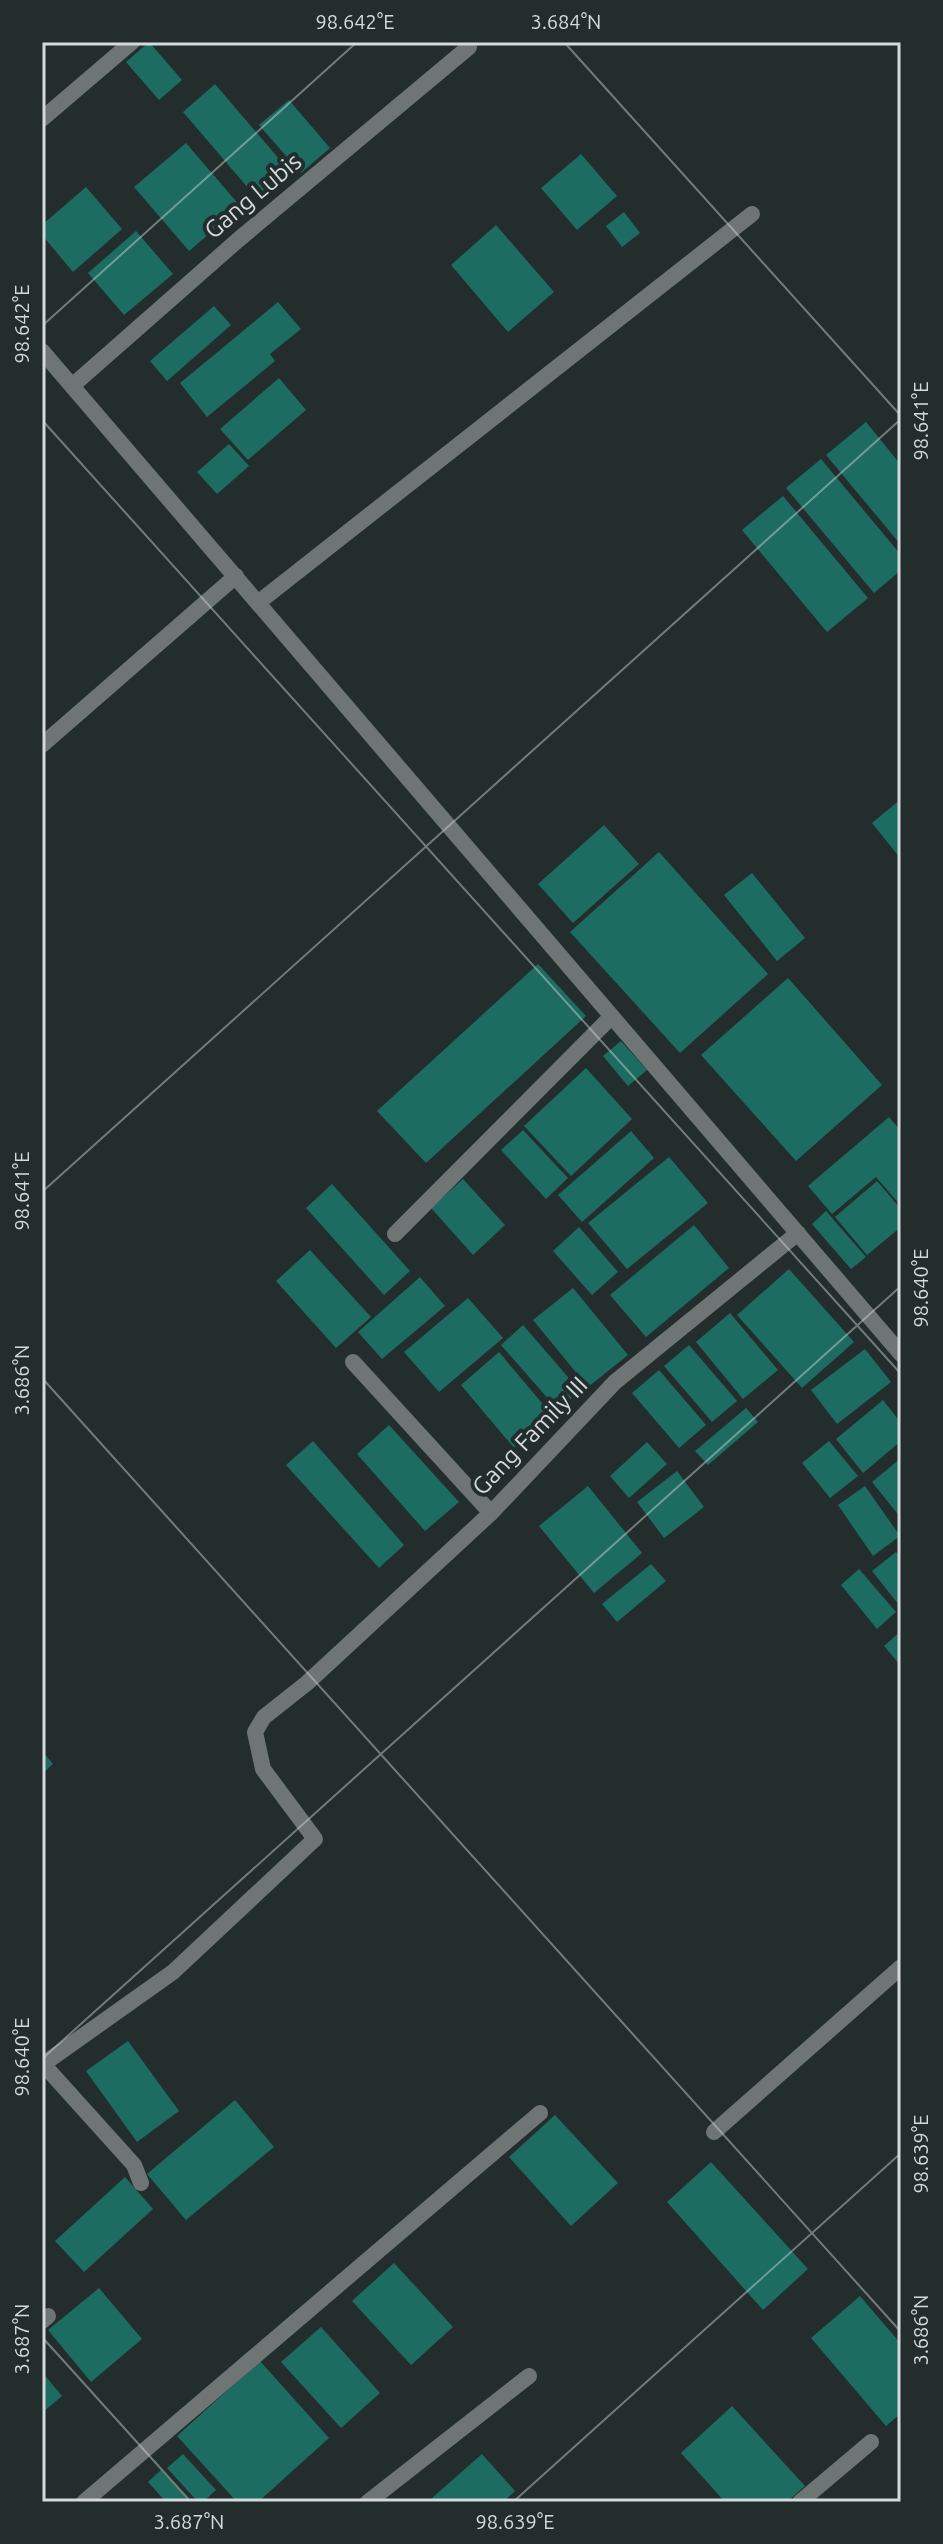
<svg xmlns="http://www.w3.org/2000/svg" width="943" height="2544" font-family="Ubuntu,sans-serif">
<rect width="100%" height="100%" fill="#232d2e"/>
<path fill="#1d6c62" d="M149,42l33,38 -23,20 -33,-38z
M215,84l77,90 -32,28 -77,-90z
M289,100l41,48 -29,25 -42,-48z
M186,143l55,64 -52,44 -55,-64z
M581,154l36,42 -40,34 -36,-42z
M86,187l36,42 -49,43 -31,-37v-10z
M624,212l16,21 -18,14 -16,-21z
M496,225l58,67 -46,40 -57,-67z
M136,231l37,43 -49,41 -36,-42z
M278,302l23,27 -31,25 5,7 -68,56 -27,-34z
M214,306l17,19 -64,56 -17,-20z
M279,378l27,32 -58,50 -28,-31z
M866,422l35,43v80l-75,-90z
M229,444l20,22 -32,28 -20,-22z
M821,459l80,96v15l-27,23 -88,-105z
M783,496l85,102 -41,34 -85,-102z
M901,799v60l-29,-36z
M604,825l35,39 -66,59 -35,-39z
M659,852l109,122 -88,79 -110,-121z
M752,873l53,65 -28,23 -53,-66z
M538,964l48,52 -160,147 -49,-52z
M788,978l94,107 -86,76 -95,-106z
M621,1041l26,29 -19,16 -25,-30z
M586,1068l46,51 -61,57 -47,-50z
M889,1117l12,14v75l-25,-29 -44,37 -24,-28z
M523,1130l45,48 -22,21 -45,-49z
M631,1131l23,27 -72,64 -24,-27z
M669,1157l39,46 -81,66 -39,-46z
M463,1179l42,46 -32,30 -42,-47z
M877,1181l24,28v18l-34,28 -32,-38z
M332,1184l78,87 -26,24 -78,-87z
M826,1211l40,46 -15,12 -39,-45z
M694,1225l35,43 -83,69 -36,-42z
M579,1227l39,45 -26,23 -39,-44z
M310,1250l61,67 -35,31 -60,-67z
M789,1269l65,73 -52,46 -65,-73z
M420,1277l25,29 -63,53 -24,-27z
M573,1288l55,67 -40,32 -55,-67z
M468,1298l35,40 -64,54 -35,-40z
M730,1313l48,57 -35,29 -47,-57z
M523,1325l57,66 -22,19 -57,-65z
M689,1345l48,56 -25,21 -48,-56z
M865,1349l26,33 -54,42 -26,-34z
M499,1352l53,63 -38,33 -53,-63z
M659,1370l47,55 -27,23 -47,-55z
M883,1400l18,23v18l-38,32 -27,-34z
M746,1408l12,14 -50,43 -13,-14z
M389,1425l70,77 -34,29 -68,-77z
M313,1441l91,104 -25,23 -93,-103z
M829,1441l29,35 -28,22 -28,-35z
M647,1442l20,22 -38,34 -19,-22z
M901,1458v60l-29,-36z
M677,1471l27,36 -40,31 -27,-36z
M588,1486l54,67 -48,40 -55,-67z
M865,1486l35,50 -27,20 -35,-51z
M896,1552l5,6 -2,47 -27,-34z
M651,1564l15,17 -49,41 -15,-18z
M859,1569l37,43 -19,17 -36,-44z
M901,1631v35l-17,-20z
M42,1751l11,13 -11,10z
M128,2041l51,70 -42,31 -51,-71z
M235,2100l39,47 -88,73 -39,-46z
M555,2115l63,68 -47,43 -62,-69z
M711,2162l97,107 -45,41 -96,-108z
M125,2177l28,32 -69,63 -29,-31z
M394,2263l59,64 -42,38 -59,-64z
M99,2288l43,51 -51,43 -43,-52z
M860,2296l41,48v69l-15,13 -75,-88z
M321,2327l59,66 -39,35 -60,-66z
M260,2361l69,77 -71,64h-21l-60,-66z
M42,2372l20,24 -20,17z
M732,2406l73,80 -18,16h-62l-44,-49z
M183,2454l33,36 -13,12h-5l-31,-34z
M482,2454l33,37 -12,11h-68l-3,-4z
M161,2470l29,32h-24l-18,-20z"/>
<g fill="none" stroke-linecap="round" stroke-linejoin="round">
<path stroke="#6f7475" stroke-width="16" d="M42,119l90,-77
M42,351l859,1003
M72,386l166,-146 231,-193
M259,602l493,-388
M42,745l194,-169
M395,1234l216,-217
M353,1362l138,151
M43,2064l91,101 7,18
M42,2065l131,-93 142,-133 -52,-70 -8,-37 9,-15 43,-34 184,-170 124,-131 183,-149
M714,2132l187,-165
M42,2321l6,-5
M84,2502l456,-389
M368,2502l161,-126
M800,2502l71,-60"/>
</g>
<path fill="none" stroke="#d4dadb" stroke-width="2" stroke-opacity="0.45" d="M564,42l337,374M42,326l315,-284M42,420l859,954M42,1192l859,-773M42,1378l859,954M42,2059l859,-773M42,2337l149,165M513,2502l388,-349"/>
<g text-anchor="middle" stroke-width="8" stroke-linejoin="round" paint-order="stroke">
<g font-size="24" fill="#d4dadb" stroke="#232d2e">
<text transform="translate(253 196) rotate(-40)" y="8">Gang Lubis</text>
<text transform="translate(530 1436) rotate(-46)" y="8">Gang Family III</text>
</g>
</g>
<rect width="943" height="2544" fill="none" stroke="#232d2e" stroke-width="88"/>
<rect x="44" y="44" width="855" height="2456" fill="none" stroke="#d4dadb" stroke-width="3"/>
<g font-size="20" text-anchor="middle" fill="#d4dadb">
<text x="355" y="29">98.642°E</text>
<text x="566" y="29">3.684°N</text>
<text transform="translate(22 324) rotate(-90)" y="7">98.642°E</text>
<text transform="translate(921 421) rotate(-90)" y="7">98.641°E</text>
<text transform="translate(22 1191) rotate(-90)" y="7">98.641°E</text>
<text transform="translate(921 1288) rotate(-90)" y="7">98.640°E</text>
<text transform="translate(22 1380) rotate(-90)" y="7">3.686°N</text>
<text transform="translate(22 2057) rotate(-90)" y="7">98.640°E</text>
<text transform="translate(921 2154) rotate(-90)" y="7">98.639°E</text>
<text transform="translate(921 2330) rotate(-90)" y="7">3.686°N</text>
<text transform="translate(22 2339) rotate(-90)" y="7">3.687°N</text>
<text x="189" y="2529">3.687°N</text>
<text x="515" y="2529">98.639°E</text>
</g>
</svg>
